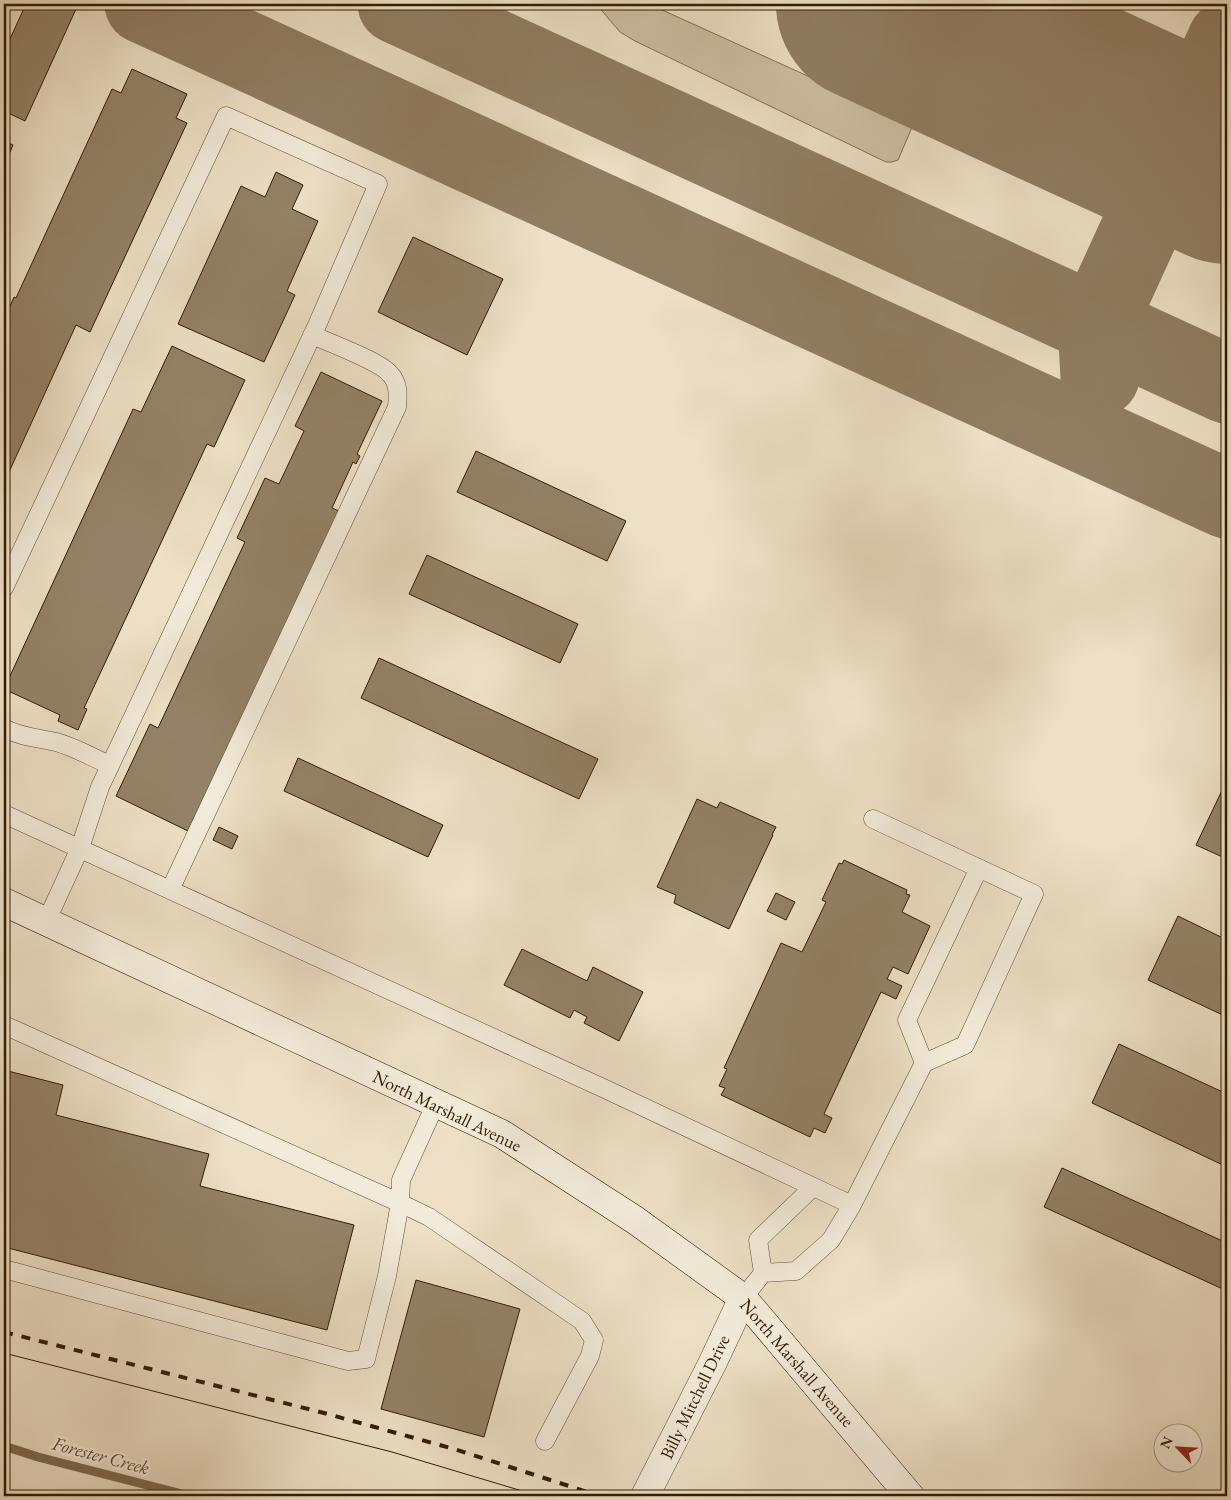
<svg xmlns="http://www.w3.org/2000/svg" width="1231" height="1500" font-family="'EB Garamond',serif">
<rect width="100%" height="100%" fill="#ede0c6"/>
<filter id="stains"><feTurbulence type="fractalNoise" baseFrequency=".004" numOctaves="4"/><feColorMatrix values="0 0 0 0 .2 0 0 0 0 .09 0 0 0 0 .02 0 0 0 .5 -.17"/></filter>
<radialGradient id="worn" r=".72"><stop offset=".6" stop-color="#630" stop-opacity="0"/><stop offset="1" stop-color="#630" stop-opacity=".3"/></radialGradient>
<path fill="#cdbfa4" stroke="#806e52" d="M596,4h53l260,118 4,3 -15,35 -6,2h-6l-251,-121 -15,-9z"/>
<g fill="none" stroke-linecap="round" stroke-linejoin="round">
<path stroke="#7c694f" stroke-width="9" d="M4,1446l34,11 152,39"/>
<path stroke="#907e63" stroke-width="79" d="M144,4l1083,495
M397,4l830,380
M1100,377l-3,-53 130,-284"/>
<path stroke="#907e63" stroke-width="196" d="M874,4l353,162"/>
</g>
<path fill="#938267" stroke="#321c00" d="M26,4h39l11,5 -51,112 -21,-10v-59z
M132,69l55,25 -11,24 11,5 -97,209 -14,-7 -72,158v-163l10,-23 2,1 96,-209 9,4z
M4,141l9,4 -9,21z
M276,172l27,13 -11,24 26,12 -31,70 8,4 -31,67 -86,-38 63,-138 24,11z
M413,237l90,42 -36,76 -89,-43z
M172,346l73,34 -31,67 -7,-3 -123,264 3,1 -9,21 -20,-9 2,-6 -56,-26 129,-280 8,3z
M321,372l61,29 -25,53 3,2 -4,8 -3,-2 -21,46 7,3 -151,320 -72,-35 34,-72 8,4 87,-186 -8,-4 28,-60 14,6 25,-53 -9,-5z
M476,451l150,70 -19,40 -150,-69z
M427,555l151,69 -18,39 -151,-69z
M379,658l219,101 -19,40 -218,-101z
M298,758l145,67 -15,32 -144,-66z
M1226,782h1v77l-31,-14z
M697,799l20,9 3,-6 56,25 -4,8h1l-44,94 -55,-26 2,-8 -19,-8z
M219,827l19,9 -6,13 -19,-9z
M844,860l63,30 -1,4 4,1 -8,17 28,14 -22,48 -15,-7 -6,12 15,7 -6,13 -15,-7 -57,122 8,4 -7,15 -11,-5 -4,9 -89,-42 4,-7 -6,-2 8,-17 -3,-1 57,-125 21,9 24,-50 -4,-2 17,-37 3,1z
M776,893l19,9 -9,18 -19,-9z
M1178,916l49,24v77l-79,-37z
M522,949l65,32 6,-14 50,25 -24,49 -35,-18 3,-6 -13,-7 -4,8 -66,-33z
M1119,1044l108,50v73l-135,-64z
M4,1070l59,15 -7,30 153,39 -9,32 154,39 -27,105 -323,-83z
M1062,1168l165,75v48l-183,-84z
M416,1280l104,29 -36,128 -103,-28z"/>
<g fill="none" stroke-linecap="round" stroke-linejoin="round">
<defs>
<path id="service" d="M4,588l222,-472 152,68 -60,139 -218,464 -20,61 -34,74
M4,728c16,9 35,10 52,14 19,5 37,16 54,23
M4,814l599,274 249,117 72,-142 41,-18 69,-151 -161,-75
M170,890l227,-483c1,-11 2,-24 -7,-33 -9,-12 -62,-32 -78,-39
M4,1025l396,178 29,14 153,104 12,19 -4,16 -45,85
M924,1063l-17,-43 72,-152
M4,1269l344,92 18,-2 21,-83 13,-73 1,-23 35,-77
M763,1273l-5,-33 55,-53
M743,1298l20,-25 33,-2 35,-31 21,-35"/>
<path id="tertiary" d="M645,1496l67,-132 31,-66"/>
<path id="secondary" d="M4,902l498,232 133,86 108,78 167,198"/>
</defs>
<use href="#service" stroke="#614d32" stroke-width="19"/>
<use href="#tertiary" stroke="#614d32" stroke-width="29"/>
<use href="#secondary" stroke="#321c00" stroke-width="29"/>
<use href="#service" stroke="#f3ebda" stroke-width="18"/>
<use href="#tertiary" stroke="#f3ebda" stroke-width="28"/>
<use href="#secondary" stroke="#f3ebda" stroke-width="28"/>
<path stroke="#321c00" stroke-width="1" d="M4,1353l388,99 147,44"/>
<path stroke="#321c00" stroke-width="4" stroke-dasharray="9 9" stroke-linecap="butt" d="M4,1332l320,81 130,36 146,47"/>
</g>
<g text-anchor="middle" stroke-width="5" stroke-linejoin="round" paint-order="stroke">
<g font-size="18" fill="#321c00" stroke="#f3ebda">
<text transform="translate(447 1111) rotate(26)" y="6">North Marshall Avenue</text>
<text transform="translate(797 1363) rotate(49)" y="6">North Marshall Avenue</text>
<text transform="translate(695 1397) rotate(-64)" y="6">Billy Mitchell Drive</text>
</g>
<g font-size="19" font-style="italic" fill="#5d492e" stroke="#f3ebda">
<text transform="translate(101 1455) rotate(15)" y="7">Forester Creek</text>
</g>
</g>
<rect width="1231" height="1500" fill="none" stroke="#ede0c6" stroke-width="20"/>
<rect x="5" y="5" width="1221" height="1490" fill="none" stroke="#321c00" stroke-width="2.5"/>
<rect x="10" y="10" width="1211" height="1480" fill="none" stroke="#321c00"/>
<g transform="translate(1178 1448) rotate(295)"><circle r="24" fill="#f3ebda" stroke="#a69883"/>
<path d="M0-4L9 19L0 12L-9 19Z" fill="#8f2418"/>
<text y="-8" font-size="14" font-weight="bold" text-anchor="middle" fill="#321c00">N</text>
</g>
<rect width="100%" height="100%" filter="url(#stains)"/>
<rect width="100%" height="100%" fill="url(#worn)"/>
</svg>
